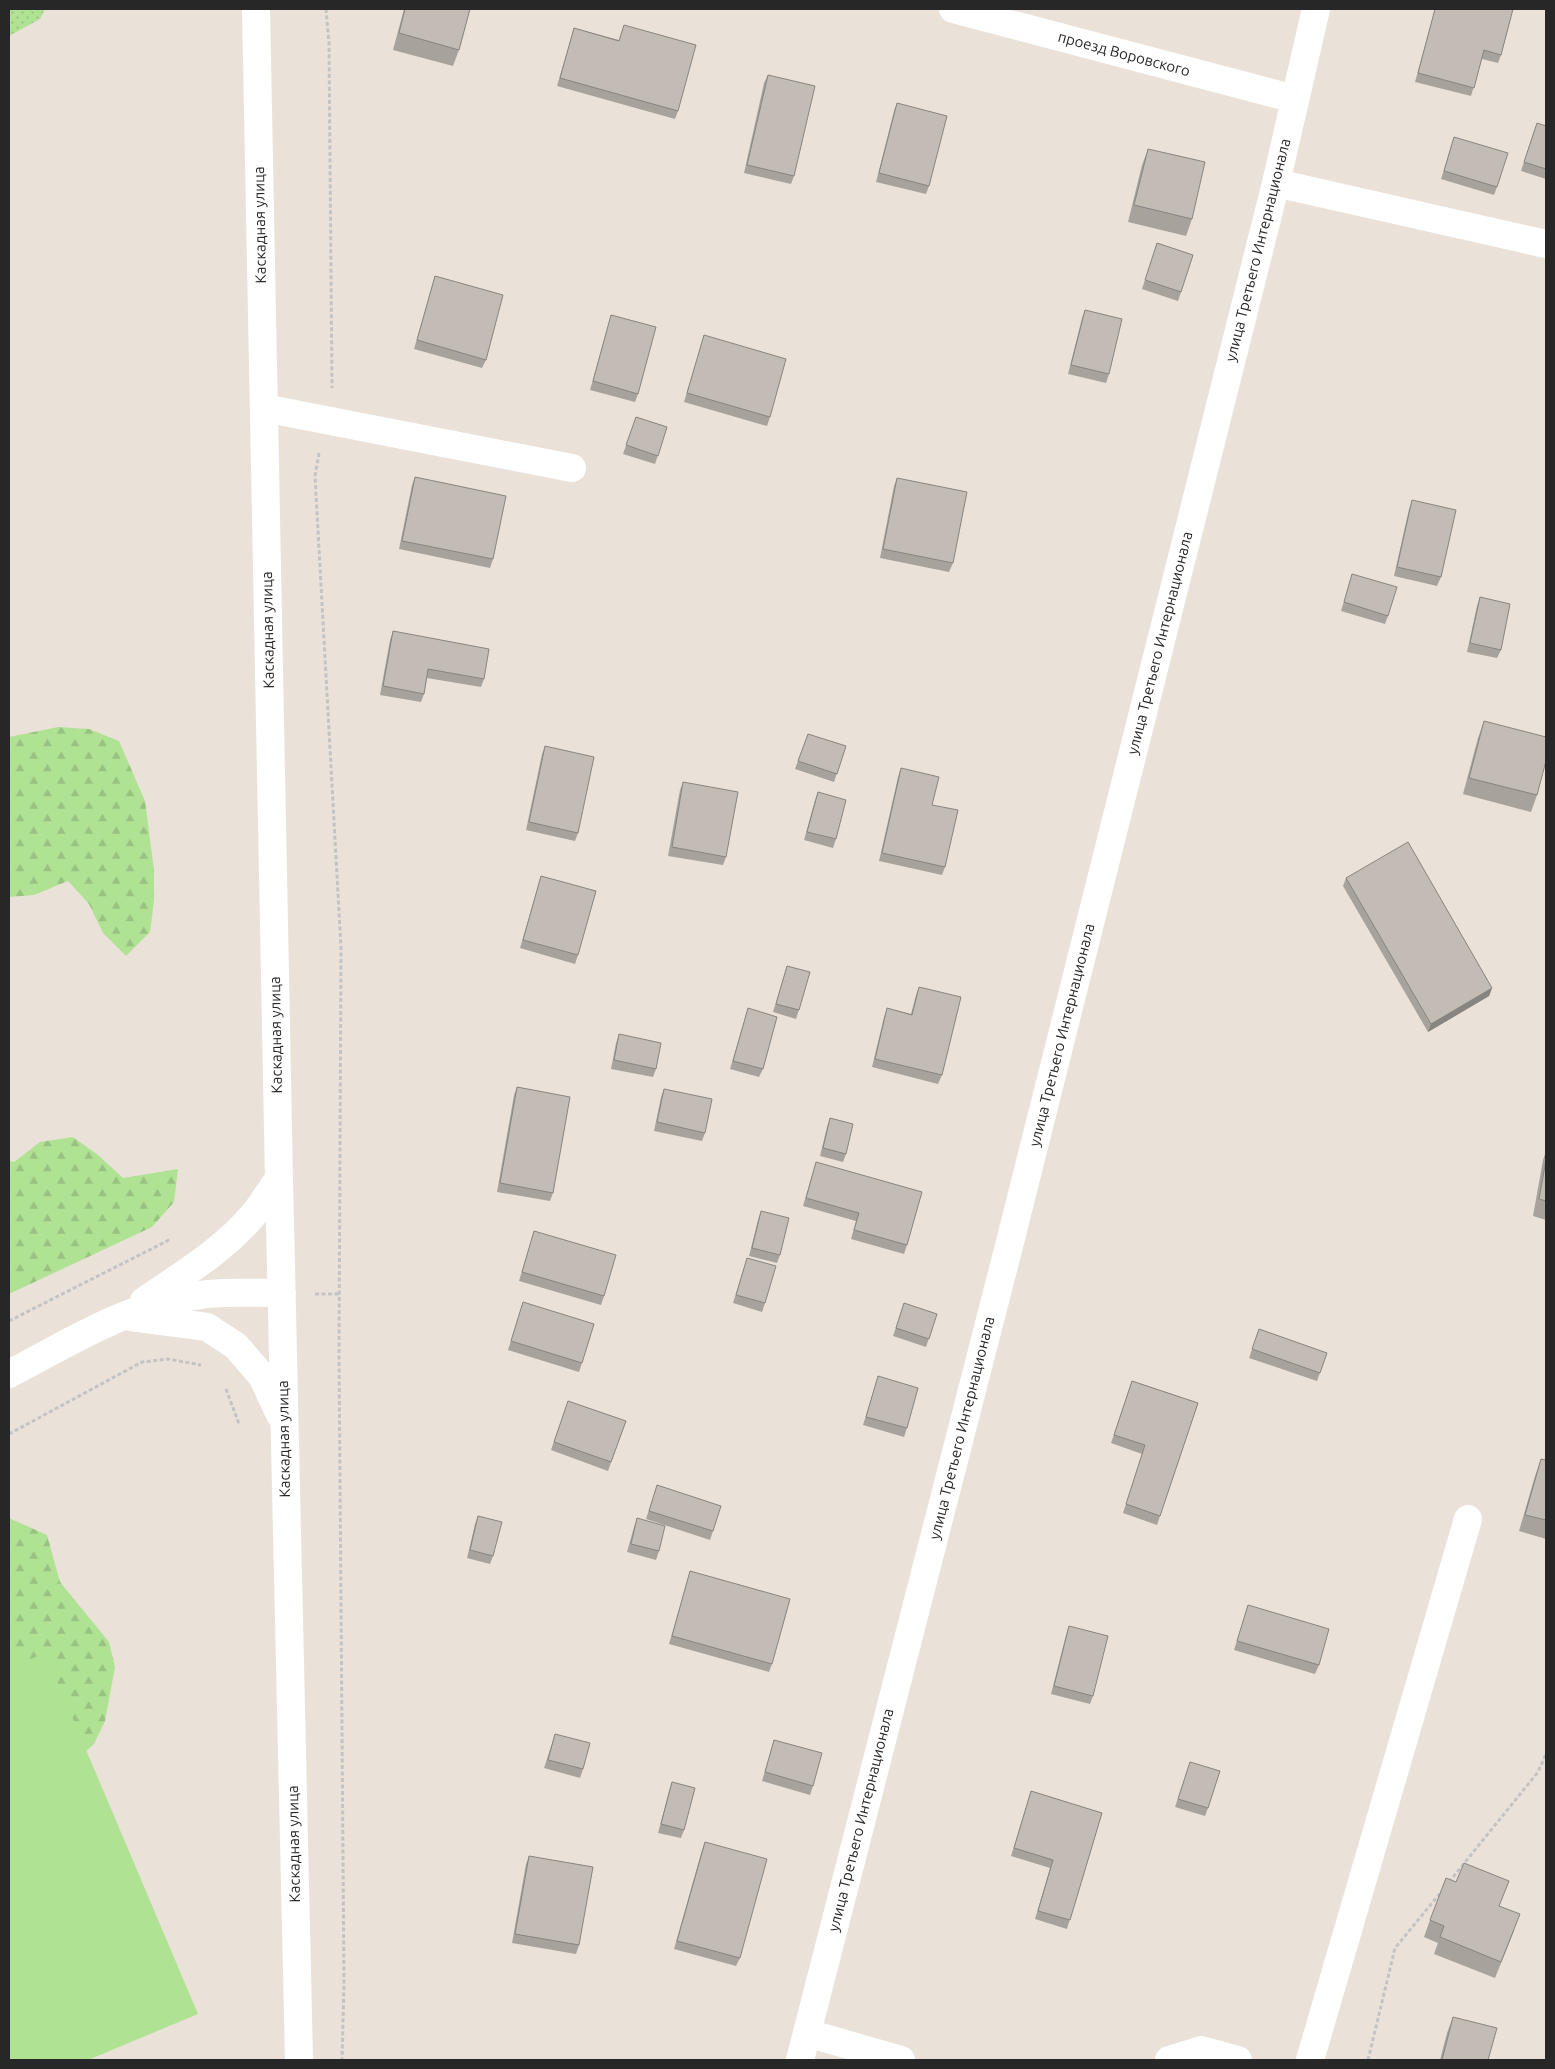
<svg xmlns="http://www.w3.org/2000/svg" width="1555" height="2069" font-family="Ubuntu,sans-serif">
<defs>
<pattern id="grass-dots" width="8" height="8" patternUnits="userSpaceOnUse" patternTransform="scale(1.25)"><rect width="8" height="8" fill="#b0e294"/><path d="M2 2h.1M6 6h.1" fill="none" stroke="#97c280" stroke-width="1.8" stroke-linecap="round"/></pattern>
<pattern id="forest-firs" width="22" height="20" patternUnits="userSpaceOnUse" patternTransform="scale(1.25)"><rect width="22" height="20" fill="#b0e294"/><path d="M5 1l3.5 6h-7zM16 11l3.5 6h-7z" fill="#97c280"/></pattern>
</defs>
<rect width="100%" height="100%" fill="#eae2d8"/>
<path fill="url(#grass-dots)" d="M9,9h36l-5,10 -31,17z"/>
<path fill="url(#forest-firs)" d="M58,727l31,2 30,12 26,60 9,69v31l-4,31 -24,24 -23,-23 -14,-29 -21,-23 -34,14 -25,2v-160z
M73,1137l25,18 25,23 55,-9 -4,33 -22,25 -143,67v-133l5,1 26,-20z
M9,1518l38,17 13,47 49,60 6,25 -10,54 -11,23 -36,33 -49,-23z"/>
<path fill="#b0e294" d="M45,1653l153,361 -110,46h-79v-392z"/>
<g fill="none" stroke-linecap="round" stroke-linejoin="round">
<path stroke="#c3c3c3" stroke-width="3" stroke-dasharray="4 2.5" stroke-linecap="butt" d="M326,9l3,34 3,345
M319,453l-4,23 26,472 -2,405 5,631 -2,76
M315,1294h24
M9,1321l162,-82
M226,1389l13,35
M9,1434l133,-72 26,-3 33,6
M1449,1882l89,-110 8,-18
M1368,2060l27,-112 47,-57"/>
<path stroke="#fff" stroke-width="28" d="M256,9l23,1170 20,881
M953,9l342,90
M1276,183l270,61
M264,408l308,60
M144,1301c38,-26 80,-51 110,-87 9,-11 16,-24 25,-35
M131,1317l76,10 29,19 26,30 18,39
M9,1374c56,-29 114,-66 178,-77 31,-6 63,-4 95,-4
M807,2033l94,27
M800,2060l208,-810 268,-1067 40,-174
M1169,2060l32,-10 37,10
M1310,2060l158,-541"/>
</g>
<path fill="#a7a29c" d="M404,9h66l-11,41 -6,16 -60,-16z
M1435,9h78l-12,46 -3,8 -16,-4 -11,37 -56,-14z
M624,25l54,86 -3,8 -118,-33 17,-58 45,12z
M768,75l26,101 -3,8 -47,-11 20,-90z
M897,103l32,83 -3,8 -50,-12 18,-71z
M1546,126v53l-25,-8 13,-40z
M1454,137l43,50 -3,8 -53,-16z
M1148,149l44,70 -6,17 -58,-14 14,-57z
M1157,243l24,49 -3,9 -36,-12z
M435,276l51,84 -4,8 -68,-19z
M1085,310l24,64 -3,9 -38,-9 14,-56z
M611,315l27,79 -3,8 -45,-12z
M704,335l66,82 -3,9 -83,-24z
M636,417l31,10 -12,37 -32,-10z
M415,477l78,82 -3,9 -91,-19 13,-64z
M897,478l56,85 -4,9 -69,-14 14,-72z
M1412,500l29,77 -4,9 -43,-10 15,-67z
M1352,574l36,42 -3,8 -44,-13z
M1480,597l21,53 -4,8 -30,-6 10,-46z
M393,631l91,48 -3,8 -54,-9 -3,16 -3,8 -41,-7 10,-55z
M1484,721l53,74 -6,17 -68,-18 15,-56z
M808,734l38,12 -12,36 -39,-13z
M545,746l33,87 -3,8 -49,-11 16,-76z
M901,768l31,37 13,62 -3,8 -63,-14 19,-84z
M683,782l43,75 -3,8 -55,-9 12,-66z
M818,792l18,47 -3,9 -29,-8 11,-40z
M541,876l37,79 -3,9 -55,-16z
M1346,878l146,110 -3,8 -61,36 -85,-146z
M787,966l12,44 -3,9 -23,-7z
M919,987l23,88 -4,9 -66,-17 12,-50 3,-9 24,6 5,-19z
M748,1008l15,61 -4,8 -29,-8z
M619,1034l37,35 -3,8 -42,-8 5,-26z
M517,1087l36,106 -3,8 -53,-9 17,-97z
M664,1089l41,44 -3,8 -48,-10 7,-34z
M830,1118l16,36 -3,8 -23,-6 7,-29z
M1546,1151v69l-13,-4 10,-56z
M816,1162l91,83 -3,9 -53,-15 5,-18 -53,-15z
M761,1211l19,44 -3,8 -28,-7 9,-36z
M534,1231l70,65 -3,9 -82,-24z
M747,1258l18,45 -3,9 -29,-9z
M523,1302l59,61 -3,9 -71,-22z
M904,1303l33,11 -11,33 -33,-11z
M1259,1329l68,24 -10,28 -68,-23z
M878,1376l29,52 -3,9 -41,-12z
M1132,1381l66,22 -41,122 -34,-12 19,-59 -31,-11z
M568,1401l58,20 -18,50 -57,-21z
M1541,1459l5,1v79l-27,-8 16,-55z
M657,1485l56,46 -3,9 -64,-21z
M478,1516l15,40 -3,8 -23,-6 8,-34z
M637,1518l22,33 -3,9 -29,-8 7,-25z
M690,1571l82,93 -3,8 -100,-28z
M1248,1605l71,60 -4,9 -81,-24z
M1069,1626l24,70 -3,8 -39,-10 15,-59z
M555,1734l28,35 -3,9 -36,-10z
M774,1740l39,46 -3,9 -48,-14z
M1190,1762l18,46 -3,8 -30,-9z
M672,1782l12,48 -3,8 -23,-5 11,-42z
M1031,1791l71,22 -35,116 -32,-10 15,-51 -39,-12z
M705,1842l35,116 -4,8 -62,-17 28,-99z
M529,1856l50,89 -3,9 -64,-11 14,-79z
M1499,1906l15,25 -19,47 -61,-24 4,-11 -14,-6 6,-17z
M1453,2017l35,43h-48l7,-27z"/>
<path fill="#88847f" d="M1492,988l-3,8 -61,36 3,-8z"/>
<path fill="#c2bcb5" stroke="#88847f" d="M405,9h65l-11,41 -60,-17z
M1435,9h78l-12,46 -17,-5 -10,38 -56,-15z
M624,25l72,20 -18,66 -118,-33 14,-50 45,13z
M768,75l47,11 -21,90 -47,-11z
M897,103l50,13 -18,70 -50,-13z
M1537,123l9,3v43l-22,-7z
M1454,137l54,16 -11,34 -53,-16z
M1148,149l57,13 -13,57 -58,-14z
M1157,243l36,12 -12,37 -36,-12z
M435,276l68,19 -17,65 -69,-20z
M1085,310l37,9 -13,55 -38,-9z
M611,315l45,12 -18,67 -45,-13z
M704,335l82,24 -16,58 -83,-24z
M636,417l31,10 -9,29 -32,-11z
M415,477l91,19 -13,63 -91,-18z
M897,478l70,14 -14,71 -70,-14z
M1412,500l44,10 -15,67 -44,-10z
M1352,574l45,13 -9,29 -44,-14z
M1480,597l30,7 -9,46 -31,-7z
M393,631l96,18 -5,30 -56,-10 -4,25 -41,-8z
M1484,721l62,16v24l-9,34 -68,-17z
M808,734l38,12 -9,28 -39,-13z
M545,746l49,11 -16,76 -49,-11z
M901,768l38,9 -7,28 26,5 -13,57 -63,-14z
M683,782l55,10 -12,65 -54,-10z
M818,792l28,8 -10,39 -29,-7z
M1408,842l84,146 -61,36 -85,-146z
M541,876l55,15 -18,64 -55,-15z
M787,966l23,6 -11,38 -23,-6z
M919,987l42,10 -19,78 -67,-16 12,-51 25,7z
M748,1008l29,9 -14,52 -30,-8z
M619,1034l42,9 -5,26 -42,-9z
M517,1087l53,10 -17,96 -53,-10z
M664,1089l48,10 -7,34 -48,-11z
M830,1118l23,6 -7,30 -23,-6z
M1546,1160v41l-7,-2z
M816,1162l106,30 -15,53 -53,-15 5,-17 -53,-15z
M761,1211l28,7 -9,37 -28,-7z
M534,1231l82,24 -12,41 -82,-24z
M747,1258l29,8 -11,37 -29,-8z
M523,1302l71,22 -12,39 -71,-22z
M904,1303l33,11 -8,25 -33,-11z
M1259,1329l68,24 -7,20 -68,-24z
M878,1376l40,12 -11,40 -41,-11z
M1132,1381l66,22 -38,113 -34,-12 19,-59 -31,-10z
M568,1401l58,20 -15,41 -57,-20z
M1541,1459l5,1v60l-21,-5z
M657,1485l64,21 -8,25 -64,-20z
M478,1516l24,6 -9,34 -23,-6z
M637,1518l28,8 -6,25 -28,-7z
M690,1571l100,28 -18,65 -100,-28z
M1248,1605l81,24 -10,36 -82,-24z
M1069,1626l39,10 -15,60 -39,-10z
M555,1734l35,9 -7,26 -35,-9z
M774,1740l48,13 -9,33 -48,-14z
M1190,1762l30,9 -12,37 -30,-9z
M672,1782l23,6 -11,42 -23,-6z
M1031,1791l71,22 -32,107 -32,-9 15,-51 -39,-12z
M705,1842l62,17 -27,99 -63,-17z
M529,1856l64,11 -14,78 -64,-11z
M1464,1863l45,18 -10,25 21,8 -19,48 -61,-25 4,-11 -14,-6 16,-42 10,4z
M1453,2017l44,11 -9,32h-46z"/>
<g text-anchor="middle" stroke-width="4" stroke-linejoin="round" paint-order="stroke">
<g font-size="15" fill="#272727" stroke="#fff">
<text transform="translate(1124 54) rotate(15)" y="5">проезд Воровского</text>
<text transform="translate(260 225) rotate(-91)" y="5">Каскадная улица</text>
<text transform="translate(1258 250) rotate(-76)" y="5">улица Третьего Интернационала</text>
<text transform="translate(268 630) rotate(-91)" y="5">Каскадная улица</text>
<text transform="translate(1160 643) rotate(-76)" y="5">улица Третьего Интернационала</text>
<text transform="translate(276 1035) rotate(-91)" y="5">Каскадная улица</text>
<text transform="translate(1062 1035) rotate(-76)" y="5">улица Третьего Интернационала</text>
<text transform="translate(962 1428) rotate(-76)" y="5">улица Третьего Интернационала</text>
<text transform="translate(284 1439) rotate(-91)" y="5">Каскадная улица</text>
<text transform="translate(861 1820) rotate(-76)" y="5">улица Третьего Интернационала</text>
<text transform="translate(294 1844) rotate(-91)" y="5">Каскадная улица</text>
</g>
</g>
<rect width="1555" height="2069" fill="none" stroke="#272727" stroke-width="20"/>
</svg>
